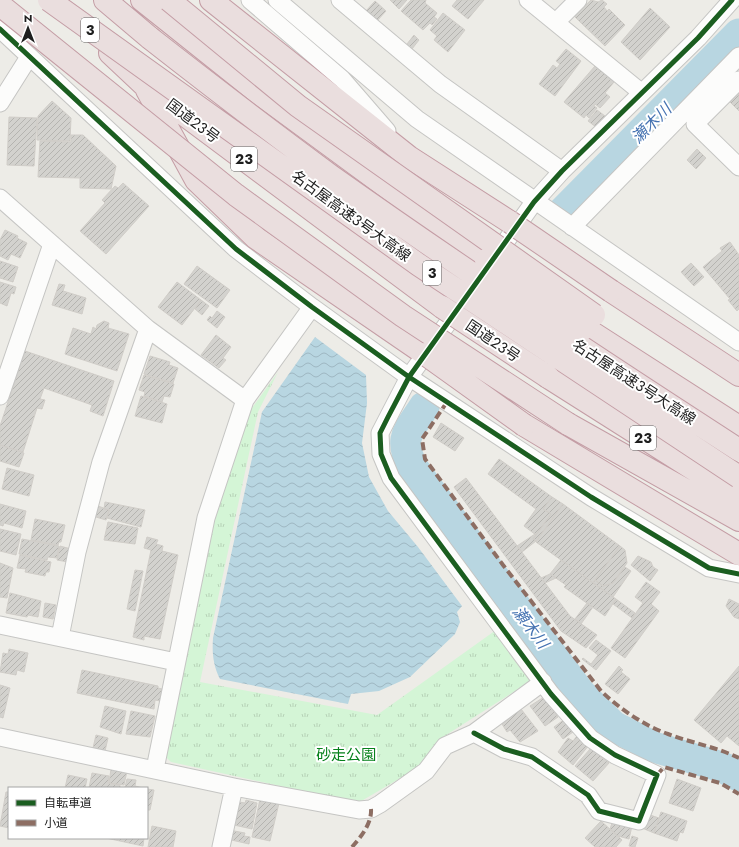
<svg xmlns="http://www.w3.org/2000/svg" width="739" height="847" font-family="Jost,'Noto Sans JP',sans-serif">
<defs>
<pattern id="park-tufts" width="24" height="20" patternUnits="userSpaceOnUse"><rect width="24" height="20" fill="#d4f5d6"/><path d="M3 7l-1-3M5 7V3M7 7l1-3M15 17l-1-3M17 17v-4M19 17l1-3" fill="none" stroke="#b6d2b7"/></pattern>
<pattern id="water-waves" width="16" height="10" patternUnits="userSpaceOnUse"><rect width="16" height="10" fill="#b8d6e1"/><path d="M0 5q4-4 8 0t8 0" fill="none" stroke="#9eb7c1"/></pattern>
<pattern id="building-hatch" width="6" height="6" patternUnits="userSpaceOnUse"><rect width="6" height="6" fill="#d3d2ce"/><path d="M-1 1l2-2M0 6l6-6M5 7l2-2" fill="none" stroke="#b5b4b0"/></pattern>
</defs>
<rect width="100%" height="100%" fill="#edece7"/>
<path fill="url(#park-tufts)" d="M278,372l-20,40 -58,270 177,33 119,-85 33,45v7l-89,57 -19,27 -63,37 -187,-41 -6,-6 48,-237 39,-111z"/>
<path fill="url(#water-waves)" d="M315,337l51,38 1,28 -5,40 7,34 19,34 30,36 44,59 -5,6 3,10 -5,12 -45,43 -31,14 -28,3 -3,10 -128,-25c-7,-14 -8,-26 -7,-41l49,-226z"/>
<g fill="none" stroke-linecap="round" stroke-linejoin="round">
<path stroke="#b8d6e1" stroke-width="31" d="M563,212l176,-178
M424,407c-16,25 -26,31 -11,61l167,225 33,33 41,21 68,20 17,9"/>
</g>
<path fill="url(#building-hatch)" stroke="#d0cdc8" d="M390,0h17l-8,9z
M411,0h15l-1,3 12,10 -3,4 3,2 -5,6 -2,-2 -7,7 -22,-19z
M457,0h27l-16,19 -16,-13z
M591,0l7,2 4,-2 5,4 -3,3 3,4 2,-2 16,16 -20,21 -31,-30z
M375,1l11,10 -10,11 -11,-10z
M650,8l20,19 -30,33 -19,-18z
M443,13l22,17 -17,22 -14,-12 3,-4 -7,-6z
M414,35l5,5 -7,9 -5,-5z
M566,49l15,12 -26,35 -16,-12 14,-19 4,3 3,-4 -4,-3z
M595,66l19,16 -9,11 5,4 -10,11 -5,-4 -1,2 3,2 -8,10 -3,-3 -2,3 -20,-16z
M739,89v22l-11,-11z
M52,101l19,17 -1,23 -33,-1 1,-24z
M597,110l8,6 -9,11 -8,-6z
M9,117l28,1 -3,48 -27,-1z
M71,135h12l33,31 -5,23 -31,-1v-10l-42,-1 2,-36 31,1z
M697,149l9,9 -10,11 -9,-9z
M123,183l26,23 -43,48 -26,-23 25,-28 -3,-3 13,-14 3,2z
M5,230l13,6 -1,2 10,5 -7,15 -9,-4 -3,6 -8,-4v-16z
M730,242l9,13v54l-2,2 -9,-11 2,-1 -27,-32 19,-16 -2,-3z
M0,261l18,6 -5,15 -13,-4z
M691,263l13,14 -10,9 -13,-14z
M197,266l33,24 -13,18 -33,-24z
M0,282l16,5 -2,7 -3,-1 -4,13 -7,-3z
M177,282l24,18 -19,25 -24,-18z
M59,284l6,1 -2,6 23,7 -4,16 -30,-9z
M201,300l8,6 -7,9 -7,-6z
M217,311l8,6 -8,11 -10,-8 3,-4 2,2z
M104,321l5,2 -1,5 21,6 -12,37 -52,-17 8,-26 18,6 2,-7 3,2 1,-4z
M216,335l15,12 -8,11 3,2 -7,8 -18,-13z
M25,351l89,30 -11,35 -13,-5 2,-6 -48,-17 -4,11 5,1 -3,9 -5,-1 -14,44 -23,-7v-19z
M150,356l20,6 -1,3 9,3 -5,15 -29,-9z
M144,375l30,9 -4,13 -6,-1 -2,6 -18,-6 1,-4 -6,-2z
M141,396l26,8 -5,19 -27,-7z
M441,423l23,15 -9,13 -22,-14z
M0,445l24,8 -5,14 -19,-6z
M499,459l53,38 -9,12 8,5 -15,21 -12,-9 12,-17 -48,-35z
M7,468l27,7 -5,21 -27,-7z
M466,478l104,138 27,19 -11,13 -25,-17 -107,-144z
M552,497l11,7 -27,37 -3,-2 18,-25 -8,-5z
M105,502l40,8 -4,17 -34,-9 2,-8 -5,-1z
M0,504l26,7 -4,17 -18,-5 -1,3 -3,-1z
M563,504l57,42 -27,37 -57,-41z
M98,506l11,4 -3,10 -10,-3z
M35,519l30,6 -4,17h-2l-1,3 -27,-5z
M108,522l30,6 -3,16 -31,-4z
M0,529l21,5 -5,21 -16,-4z
M535,534l1,1 -3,4 3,2 -14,11 -5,-6z
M147,537l11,3 -2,4 7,2 -1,5 16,4 -18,84 -16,-3v4l-11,-3 18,-87 -7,-2z
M22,539l37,7 -2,12 -9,-1 -1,3 -28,-6z
M60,546l11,3 -3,13 -11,-2z
M620,546l5,4 2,13 -14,20 -10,3 -8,-6z
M20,555l31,7 -2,10h-3l-1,4 -20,-4 1,-3 -9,-1z
M638,556l13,6 2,5 5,3 -8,11 -19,-16z
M561,560l55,39 -11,17 -41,-29 2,-2 -16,-11z
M0,563l13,5 -6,30 -7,-1z
M625,567l6,4 -18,26 -20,-14 2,-3 8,6 10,-3z
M135,570l8,1 -8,40 -8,-2z
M550,574l6,4 -11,5 -4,-5z
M646,582l14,10 -9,12 8,7 -34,47 -14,-10 32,-45 -8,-6z
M10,593l31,8 -3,16 -10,-2 -1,2 -21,-4z
M616,599l19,14 -3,5 -19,-14z
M729,599l10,5v15l-5,-2 -8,-11z
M45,603l11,2 -3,14 -10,-2z
M587,603l6,4 -12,17 -6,-5z
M596,640l15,11 -15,19 -14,-11 1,-1 8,6 7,-9 -9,-7z
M9,649l19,4 -4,19 -7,-2 -1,5 -16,-3 3,-19 5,1z
M619,666l4,4 -2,2 9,7 -12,15 -13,-10z
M739,666v80l-12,-10 -6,7 -27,-23z
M82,670l76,16v2l4,1 -2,12 -5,-1 -1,9 -77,-16z
M0,685l10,3 -7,30 -3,-1z
M544,697l14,20 -13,9 -15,-20z
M105,706l21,5 -5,23 -21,-7z
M521,709l17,22 -18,11 -10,-12 -3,2 -5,-8z
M131,711l24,5 -5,21 -24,-3z
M565,719l8,13 -10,7 -9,-12z
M96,735l12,3 -3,13 -12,-3z
M577,736l12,9 -16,20 -15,-13 10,-14 5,3z
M591,748l18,15 -16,18 -18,-15z
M111,769l16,2 -3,14 -15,-2z
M92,773l17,3 -1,7 12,2v3h-31z
M68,775l19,4 -2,9h-20z
M127,779l9,1 -1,6 8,2 -18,-1z
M677,779l24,9 -8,23 -24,-8z
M147,789l7,1 -4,20h-3z
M6,792h3v36l-9,-2z
M260,799l19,4 -9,38 -18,-4z
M246,800l11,3 -5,26 -18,-4 5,-23 6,1z
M661,812l26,9 -4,12 -3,-1 -3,9 -23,-8z
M647,814l12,4 -5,15 -12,-5z
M613,820l19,6 -3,13 -11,-3 -8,-7z
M601,821l21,19 -6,7h-21l-10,-9z
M152,826l24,5 -3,16h-25z
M229,830l16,3 -1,3 6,1 -1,7 -22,-5z
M632,836l6,2 -3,9 -6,-1z
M106,838h38l-1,8z"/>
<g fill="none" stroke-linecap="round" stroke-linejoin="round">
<defs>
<path id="street" d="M250,0l92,79 45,52
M277,0l140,119 322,223
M340,0l100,84 122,87
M528,0l114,93
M556,22l22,-22
M0,29l236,220 76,58 97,70 182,120 118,71 30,6
M739,80l-44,44 44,43
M0,103l29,-46
M0,198l148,131 97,71
M572,227l167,-171
M494,258l40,-56 28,-31 136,-133 34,-38
M460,306l-51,71 -29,56 1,21 10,24 160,216 39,44 25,17 42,20 -18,46 -40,-10 -11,-16 -56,-38 -28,-8 -30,-16
M0,396l52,-152
M0,625l176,37
M60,637l17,-85 24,-90 47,-133
M0,737l234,50 125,23 12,-1 9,-5 46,-33 19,-25 29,-13 69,-51
M155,769l51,-251 39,-118 67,-93
M221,847l13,-60"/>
<path id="highway" d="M105,0l45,38
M142,0l114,91 230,169
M211,0l198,157 101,65
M110,53l33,31 299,223
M147,90l49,90 60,58 169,116
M611,291l128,84
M585,328l154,99
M548,377l191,121
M568,424l171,96
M524,425l215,129"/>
</defs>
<use href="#street" stroke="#c5c5c3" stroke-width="19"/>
<use href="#highway" stroke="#c49da5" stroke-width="24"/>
<use href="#street" stroke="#fcfcfb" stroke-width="17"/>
<use href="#highway" stroke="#eadede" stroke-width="22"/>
<defs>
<path id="highway-bridge" d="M49,0l370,265 320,212
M169,0l129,106 296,209
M0,5l236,190 167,121 165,108
M150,38c60,47 120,93 181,138 134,95 270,185 408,274
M510,222l101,69
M486,260l99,68
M442,307l106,70
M425,354l99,71"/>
</defs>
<use href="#highway-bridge" stroke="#c49da5" stroke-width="24" stroke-linecap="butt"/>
<use href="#highway-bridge" stroke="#eadede" stroke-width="22"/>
<path stroke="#8d6e63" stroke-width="4" stroke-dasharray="8 4" stroke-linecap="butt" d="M447,402l-25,37 3,20 78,106 98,126c19,18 42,34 67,43 24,9 48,13 71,24
M657,775l7,-8 56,16 19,11
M352,847c9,-10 20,-24 19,-38"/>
<defs>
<path id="cycleway" d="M0,29l236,220 76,58 97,70 182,120 118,71 30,6
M474,733l30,16 28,8 56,38 11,16 40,10 18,-46 -42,-20 -25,-17 -39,-44 -160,-216 -10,-24 -1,-21 8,-16 21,-40 125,-175 28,-31 136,-133 34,-38"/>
</defs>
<use href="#cycleway" stroke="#fff" stroke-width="8"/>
<use href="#cycleway" stroke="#1b5e20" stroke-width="5"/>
</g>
<g text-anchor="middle" stroke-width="4" stroke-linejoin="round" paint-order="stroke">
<g fill="#fff" stroke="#626262" stroke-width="1">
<rect x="81" y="18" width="18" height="24" rx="3"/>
<rect x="231" y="147" width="26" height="24" rx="3"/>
<rect x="423" y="261" width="18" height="24" rx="3"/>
<rect x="630" y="426" width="26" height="24" rx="3"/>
</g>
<g font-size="14" font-weight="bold" fill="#1e1e1e">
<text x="90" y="35">3</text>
<text x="244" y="164">23</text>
<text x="432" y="278">3</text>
<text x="643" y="443">23</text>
</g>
<g font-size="15" fill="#1e1e1e" stroke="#fff">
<text transform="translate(193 121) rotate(37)" y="5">国道23号</text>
<text transform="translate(351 216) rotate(36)" y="5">名古屋高速3号大高線</text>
<text transform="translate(493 341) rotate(34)" y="5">国道23号</text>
<text transform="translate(634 382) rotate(33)" y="5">名古屋高速3号大高線</text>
</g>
<g font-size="15" fill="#07811c" stroke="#fff">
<text x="346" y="760">砂走公園</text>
</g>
<g font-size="16" font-style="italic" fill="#4673b2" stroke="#fff">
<text transform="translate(651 123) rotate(-45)" y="6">瀬木川</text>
<text transform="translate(531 627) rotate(53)" y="6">瀬木川</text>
</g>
</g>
<rect x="8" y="787" width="140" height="52" fill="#ffffff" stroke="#a5a5a5"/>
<rect x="16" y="800" width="20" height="6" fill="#1b5e20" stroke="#a5a5a5"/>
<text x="44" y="807" font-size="12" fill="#1e1e1e">自転車道</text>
<rect x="16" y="820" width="20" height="6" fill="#8d6e63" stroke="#a5a5a5"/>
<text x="44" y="827" font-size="12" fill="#1e1e1e">小道</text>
<g transform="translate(28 28)" stroke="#ffffff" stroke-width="3" paint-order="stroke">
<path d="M0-3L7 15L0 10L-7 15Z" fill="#1e1e1e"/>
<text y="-6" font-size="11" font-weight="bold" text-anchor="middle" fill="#1e1e1e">N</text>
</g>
</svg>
